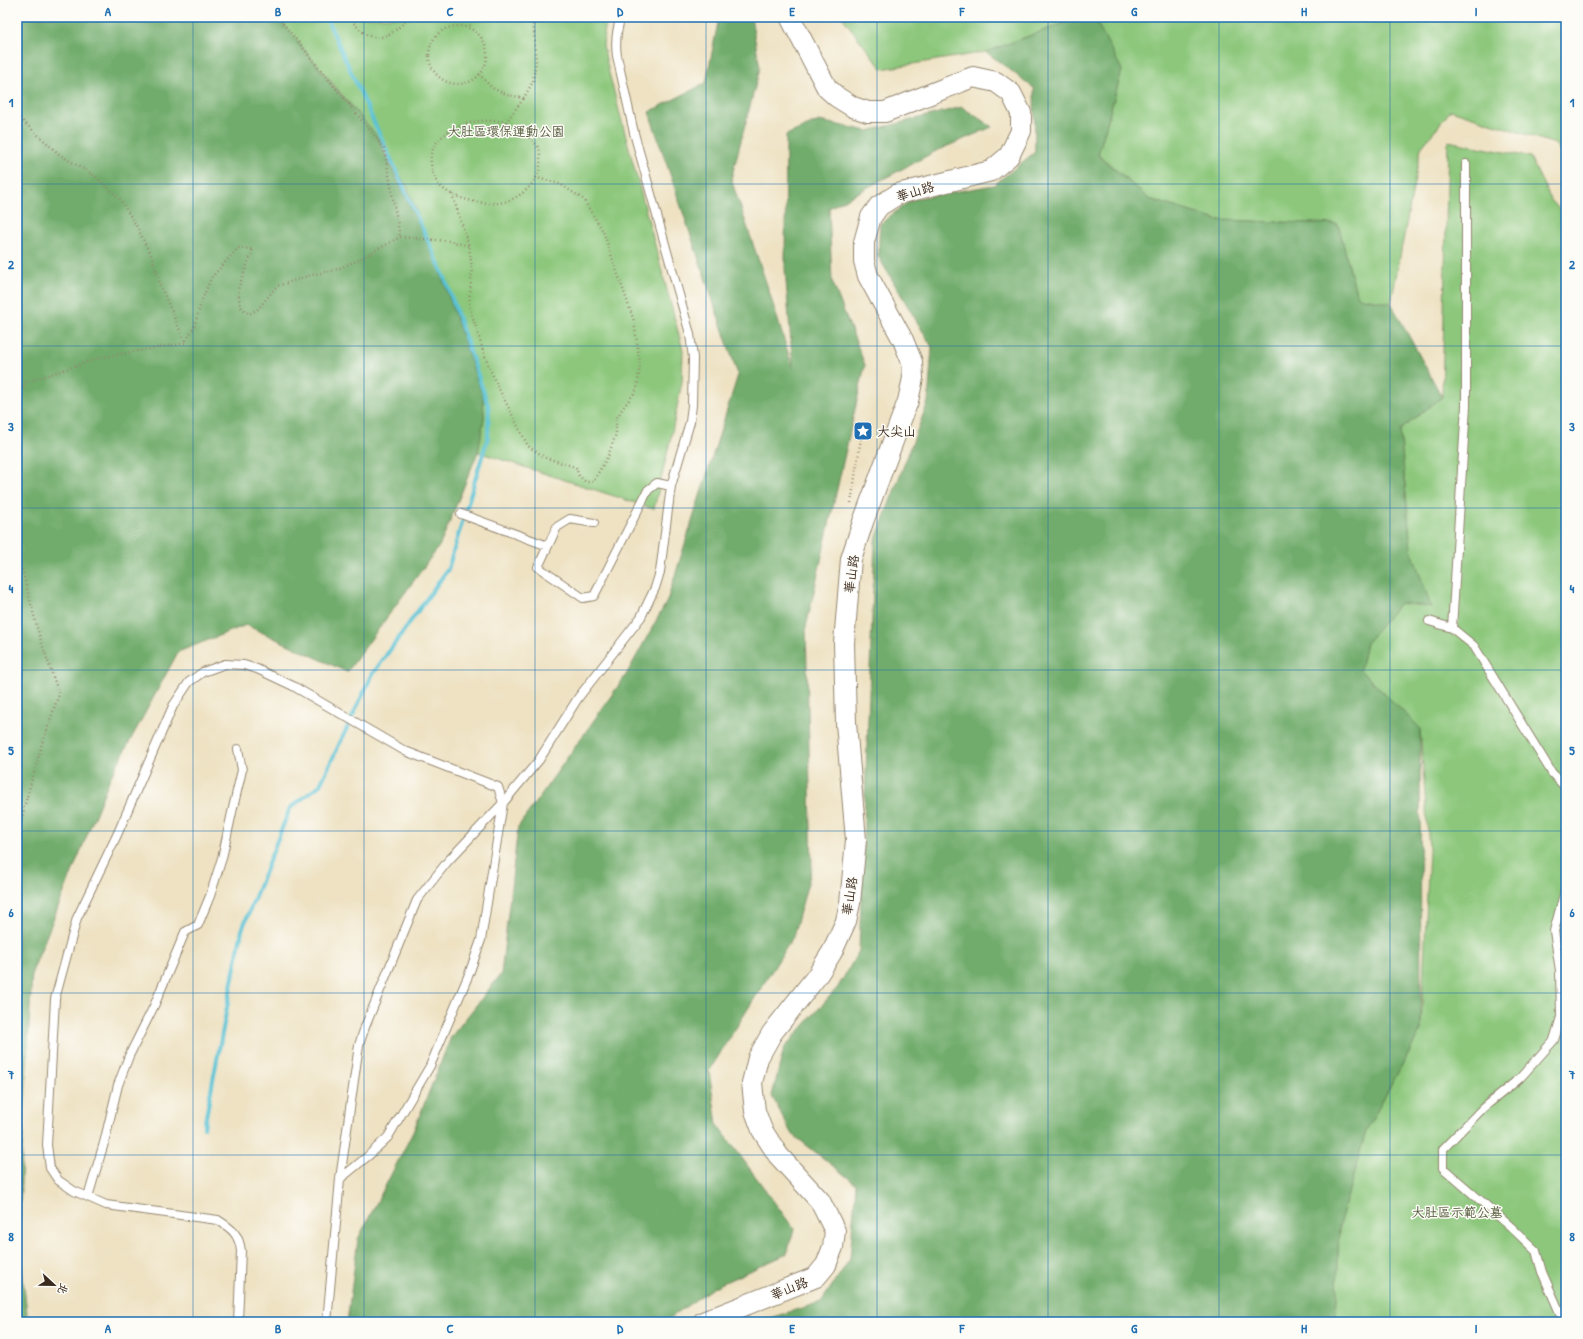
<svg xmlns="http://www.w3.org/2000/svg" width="1583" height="1339" font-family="'Patrick Hand','LXGW WenKai TC',sans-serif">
<rect width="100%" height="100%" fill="#fdfcf7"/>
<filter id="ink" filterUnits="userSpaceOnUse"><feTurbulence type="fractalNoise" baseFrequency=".025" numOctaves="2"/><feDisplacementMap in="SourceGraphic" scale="8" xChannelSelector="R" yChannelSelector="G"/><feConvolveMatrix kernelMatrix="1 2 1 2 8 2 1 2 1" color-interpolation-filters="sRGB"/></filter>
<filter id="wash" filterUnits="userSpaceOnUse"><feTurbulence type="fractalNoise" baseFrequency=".012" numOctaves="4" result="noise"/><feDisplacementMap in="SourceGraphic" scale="16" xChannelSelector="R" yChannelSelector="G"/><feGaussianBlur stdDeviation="0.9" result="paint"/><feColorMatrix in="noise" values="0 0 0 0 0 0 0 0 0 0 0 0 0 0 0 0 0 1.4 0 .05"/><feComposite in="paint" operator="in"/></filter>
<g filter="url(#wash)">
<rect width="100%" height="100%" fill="#eee2c3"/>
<path fill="#8cc77c" stroke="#64784d" d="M277,17h329l-3,28 6,28 74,277 -1,32 -11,55 -17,72 -176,-57 6,-34 -1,-21 -45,-132 -31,-78 -31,-52z
M842,17h238l-94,35 -104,17z
M1094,17h472v143l-11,-16 -104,-34 -30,38 -30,155 -34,-6 -19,-73 -121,-4 -68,-21 -51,-45 24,-83z
M1448,141l82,16 21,43 15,17v1105h-230l3,-97 27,-94 55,-101 8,-181 -9,-121 -60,-58 6,-27 34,-40 30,3 -19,-57 -11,-119 42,-33z"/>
<path fill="#71ac6c" stroke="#566b45" d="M17,17h261l56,70 42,48 62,130 45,132 1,21 -6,34 -38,93 -93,127 -101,-47 -68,27 -68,126 -78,194 -10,181 -3,89 9,80h-11z
M719,17h32l9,51 -29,111 37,109 25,81 -8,-101 1,-133 33,-14 49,10 94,-24 30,20 -56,24 -107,57 3,73 33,84 -59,262 6,241 -19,69 -84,134 8,53 77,105 -7,25 -73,33 -50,35h-317l11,-83 55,-107 38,-95 50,-63 17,-147 108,-152 41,-74 71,-226 -89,-263 57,-29z
M1080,17h14l28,53 -24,85 51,44 68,21 121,4 19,73 34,6 51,94 -42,33 11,119 20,58 -31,-4 -34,40 -6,27 60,58 1,302 -55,101 -27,94 -3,97h-579l64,-20 29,-43 6,-75 -65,-51 -19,-37 12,-48 54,-61 21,-36 16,-410 53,-139 4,-55 -54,-91 2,-32 32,-25 82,-14 41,-33 -1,-64 -48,-36z"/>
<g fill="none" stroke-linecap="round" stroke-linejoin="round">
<path stroke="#5ac3d6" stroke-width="4" d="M204,1127l38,-197 48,-122 30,-23 52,-110 76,-106 40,-132 1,-29 -44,-130 -119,-261"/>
</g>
</g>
<g filter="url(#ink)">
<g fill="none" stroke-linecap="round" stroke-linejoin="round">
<defs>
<path id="service" d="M461,514l87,32
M594,523l-24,-4 -13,8 -19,40 45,31 11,-2 54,-106 9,-7 14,3
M1429,621l23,7 22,18 78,127 14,15
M1452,628l14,-222v-242
M88,1197l16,-54 14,-58 11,-29 25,-50 31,-74 13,-7 12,-29 12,-38 11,-50 9,-38 -4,-21
M238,1322l3,-71c-2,-17 -9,-22 -23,-31l-112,-15 -18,-8 -14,-6 -16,-11 -8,-12 -3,-23 8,-146 22,-81 40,-83 56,-129 16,-24 14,-10 22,-8 19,1 13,4 36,17 112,65 93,36 5,16 -22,137 -12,34 -39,92 -42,71 -20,19 -28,23
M327,1322l13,-143 19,-134 6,-18 52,-127 31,-39 55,-58 36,-43 39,-62 63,-81 14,-29 5,-16 11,-86 19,-64 2,-17 1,-47 -3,-24 -56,-201 -17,-77c-2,-14 -1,-25 4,-39
M1564,1322l-22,-50 -6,-21 -25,-24 -68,-59v-19l40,-41 37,-30 34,-38 7,-23 -1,-46 -6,-40 12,-44"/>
<path id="tertiary" d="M703,1322l113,-45 10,-12 7,-18 2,-16 -15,-30 -42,-46 -16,-25 -7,-19 -3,-28 6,-25 14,-25 45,-57 15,-24 14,-31 4,-18 6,-63 -10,-117 -2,-80 7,-84 12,-37 45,-121 5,-23 -1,-16 -9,-22 -35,-64 -4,-15v-19l7,-25 8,-11 19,-12 93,-23 18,-15 12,-25v-18l-10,-20 -15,-11 -23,-5 -88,35h-17l-15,-5 -16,-10 -10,-9 -37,-71"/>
</defs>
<use href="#service" stroke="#948670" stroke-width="10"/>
<use href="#tertiary" stroke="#948670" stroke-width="22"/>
<path stroke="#948670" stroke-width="2.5" stroke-dasharray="1 3" stroke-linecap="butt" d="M278,17l106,131 16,89
M349,17c4,5 10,12 15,16 19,12 33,-4 46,-16
M468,17l3,11
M429 55a29 29 0 1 1 58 0a29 29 0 1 1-58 0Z
M479,74l13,14 16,7 16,3 9,-17 3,-19 -3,-45
M17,116l43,39 35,21 25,23 17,28 15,30 9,30 24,55
M506,122c11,7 27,15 33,27 1,2 1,6 1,9 2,20 -14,36 -32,43 -19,6 -55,-1 -69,-16 -5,-6 -7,-14 -8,-22 -3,-23 23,-37 42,-41 11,-2 23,-1 33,0l18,-24
M452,194l17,52 3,23 -3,36 17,55 12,27 30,59 18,12 26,8 4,2 3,8 7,6h7l15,-26 8,-22v-15l7,-11 14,-19 3,-25 -6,-43 -31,-90 -20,-32 -23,-15 -23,-6
M17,375l7,8
M17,417l7,-34 79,-26 82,-14 9,-16 8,-27 9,-22 27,-30 15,1 -15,40 2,17 9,8 9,-5 19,-23 34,-11 24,-5 21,-9 44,-24 50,4 19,5
M851,503l12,-78
M17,550l22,85 20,59 -17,50 -17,60 -8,36"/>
<use href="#service" stroke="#fff" stroke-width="8"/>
<use href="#tertiary" stroke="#fff" stroke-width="20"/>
</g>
</g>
<path fill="none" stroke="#1f6fb2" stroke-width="1" stroke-opacity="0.55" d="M193,17v1305M364,17v1305M535,17v1305M706,17v1305M877,17v1305M1048,17v1305M1219,17v1305M1390,17v1305M17,184h1549M17,346h1549M17,508h1549M17,670h1549M17,831h1549M17,993h1549M17,1155h1549"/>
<defs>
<symbol id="sight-square" viewBox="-11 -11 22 22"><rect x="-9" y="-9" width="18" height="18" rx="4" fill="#1f6fb2" stroke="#fdfcf7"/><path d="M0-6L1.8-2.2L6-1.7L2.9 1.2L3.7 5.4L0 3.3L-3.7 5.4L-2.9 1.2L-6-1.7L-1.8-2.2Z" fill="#fff"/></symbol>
</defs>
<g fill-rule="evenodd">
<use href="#sight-square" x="852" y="420" width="22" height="22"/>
</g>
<g text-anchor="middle" stroke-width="3" stroke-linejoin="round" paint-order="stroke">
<g font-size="13" fill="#53593a" stroke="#fdfcf7">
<text x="506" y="136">大肚區環保運動公園</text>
<text x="1457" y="1217">大肚區示範公墓</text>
</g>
<g font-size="13" fill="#3b2a1e" stroke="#fdfcf7">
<text transform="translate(915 191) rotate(-17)" y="5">華山路</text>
<text transform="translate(851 574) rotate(-82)" y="5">華山路</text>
<text transform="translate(849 896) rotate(-81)" y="5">華山路</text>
<text transform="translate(789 1288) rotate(-22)" y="5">華山路</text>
</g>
<g font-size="13" fill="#3b2a1e" stroke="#fdfcf7" text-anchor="start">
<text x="877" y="436">大尖山</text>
</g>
</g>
<rect width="1583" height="1339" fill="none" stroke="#fdfcf7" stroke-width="44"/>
<g transform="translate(54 1285) rotate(112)" stroke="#fdfcf7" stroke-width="3" paint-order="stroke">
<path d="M0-3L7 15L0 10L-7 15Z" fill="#3b2a1e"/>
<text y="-6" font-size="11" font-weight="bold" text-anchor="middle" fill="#3b2a1e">北</text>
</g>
<rect x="22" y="22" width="1539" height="1295" fill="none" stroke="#1f6fb2" stroke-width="1.5"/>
<g font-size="13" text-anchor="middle" font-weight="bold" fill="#1f6fb2">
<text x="108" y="16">A</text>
<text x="278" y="16">B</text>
<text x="450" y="16">C</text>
<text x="620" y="16">D</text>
<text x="792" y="16">E</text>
<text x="962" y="16">F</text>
<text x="1134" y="16">G</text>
<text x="1304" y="16">H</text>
<text x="1476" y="16">I</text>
<text x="11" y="107">1</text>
<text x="1572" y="107">1</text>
<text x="11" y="269">2</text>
<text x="1572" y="269">2</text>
<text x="11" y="431">3</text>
<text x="1572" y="431">3</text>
<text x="11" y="593">4</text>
<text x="1572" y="593">4</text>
<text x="11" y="755">5</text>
<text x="1572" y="755">5</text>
<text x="11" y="917">6</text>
<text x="1572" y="917">6</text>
<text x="11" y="1079">7</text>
<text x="1572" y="1079">7</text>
<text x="11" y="1241">8</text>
<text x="1572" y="1241">8</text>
<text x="108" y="1333">A</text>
<text x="278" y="1333">B</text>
<text x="450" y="1333">C</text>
<text x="620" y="1333">D</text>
<text x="792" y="1333">E</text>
<text x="962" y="1333">F</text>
<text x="1134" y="1333">G</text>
<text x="1304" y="1333">H</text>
<text x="1476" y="1333">I</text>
</g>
</svg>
